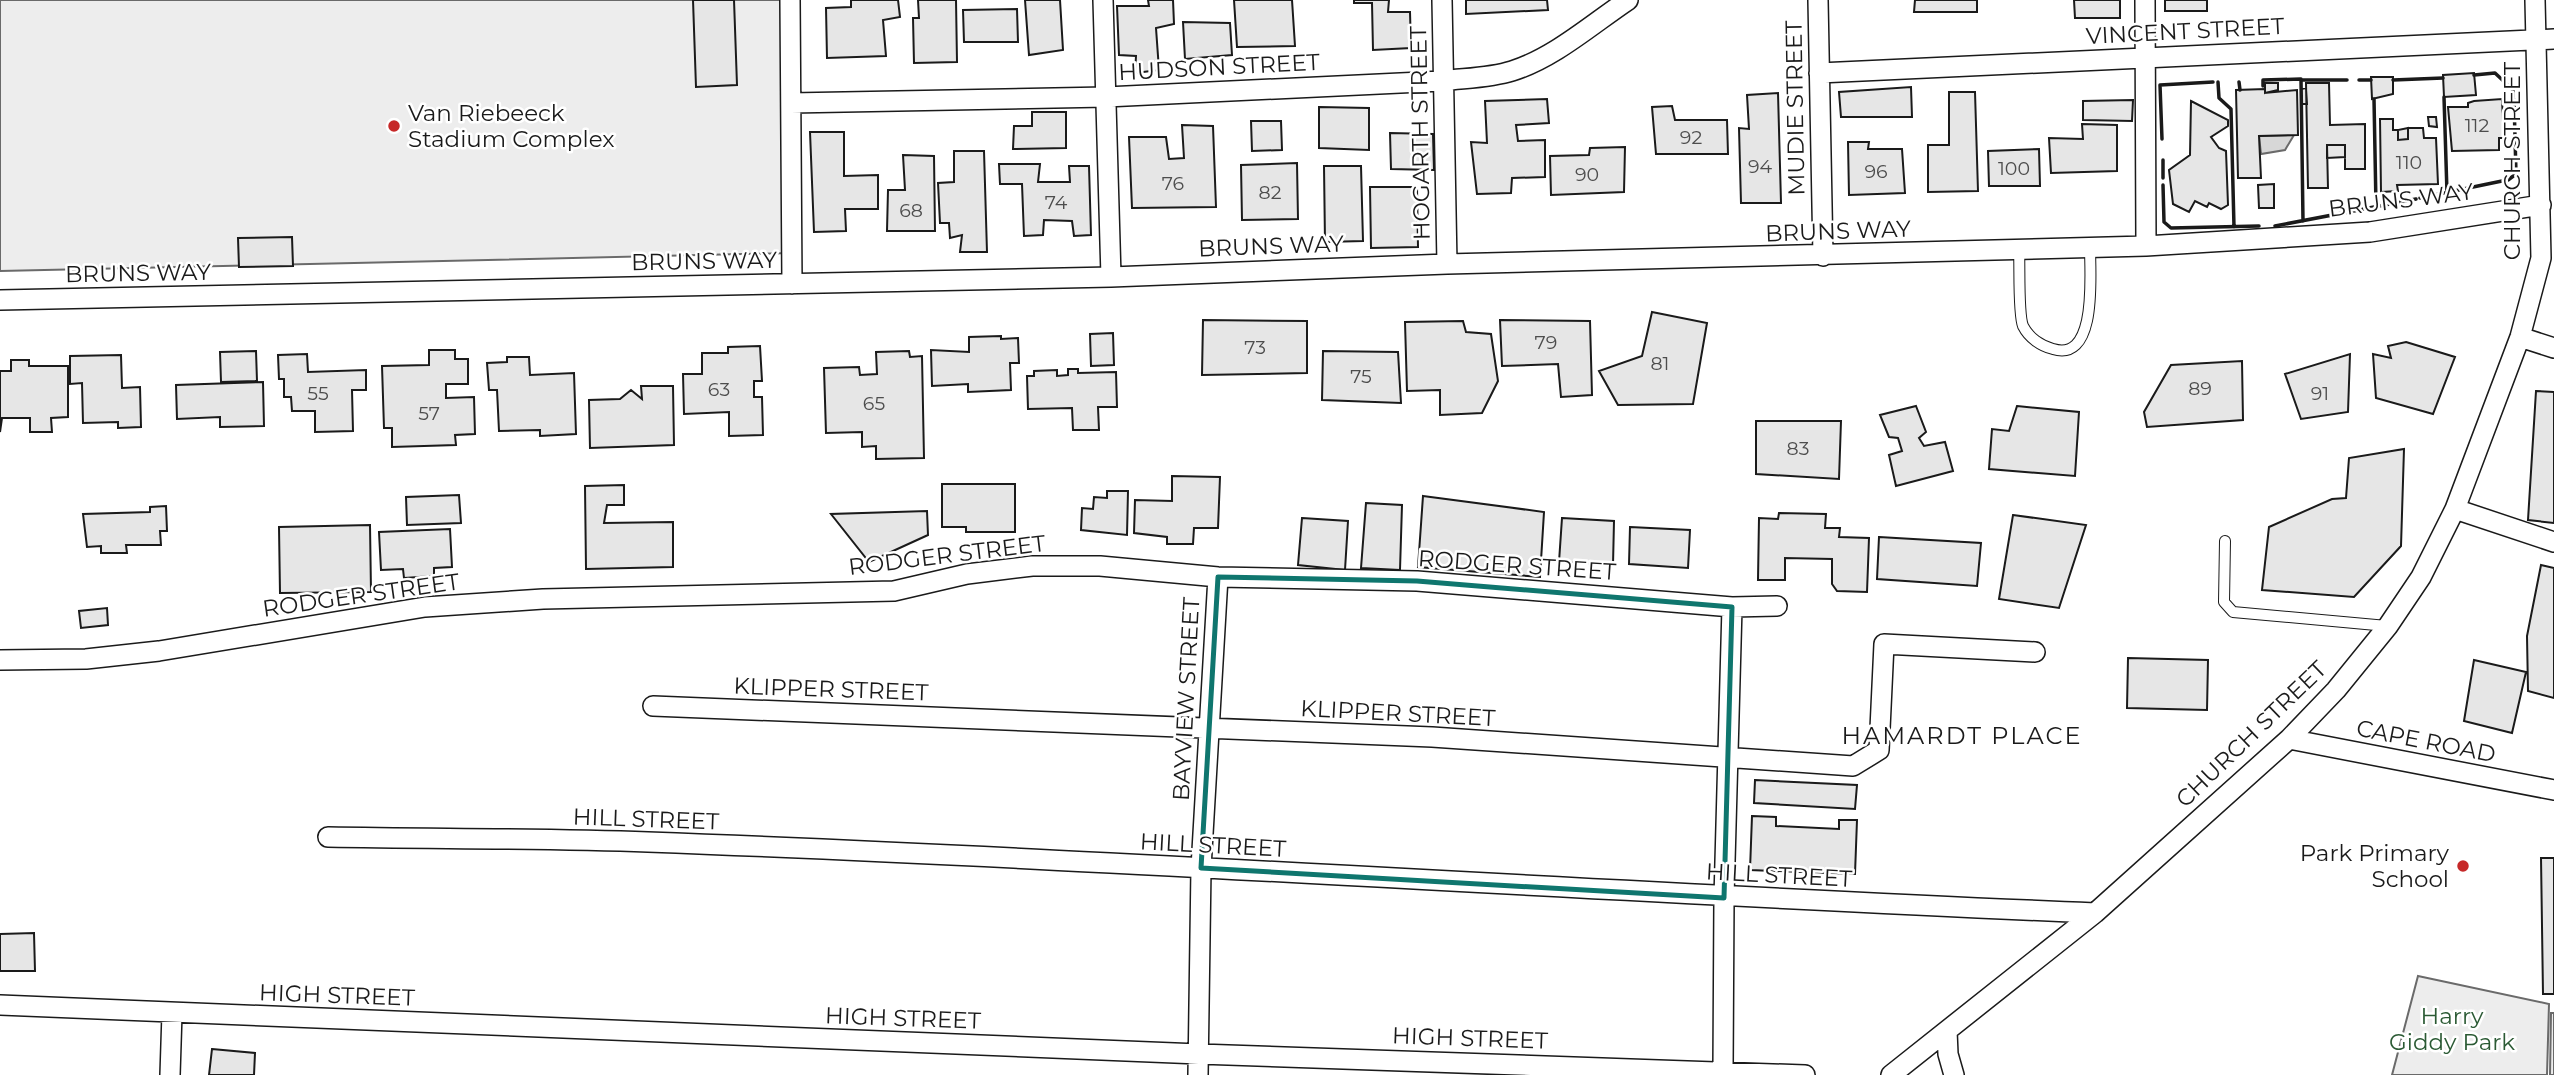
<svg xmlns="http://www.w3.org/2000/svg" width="2554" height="1075" font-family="Montserrat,sans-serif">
<rect width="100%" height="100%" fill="#fff"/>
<path fill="#ededed" stroke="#6a6a6a" stroke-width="2" d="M0,0h786l5,253 -791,18z
M2418,976l131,28 -2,71h-155z
M2551,1013h3v62h-4z"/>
<path fill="#d7d7d7" stroke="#6a6a6a" stroke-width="2" d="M2294,135l-9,15 -24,4 -2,-18z"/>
<path fill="#e6e6e6" stroke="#1a1a1a" stroke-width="2" d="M693,0h41l3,85 -41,2z
M851,0h47l2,17 -17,3 3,36 -59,2 -1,-50 25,-1z
M918,0h38l1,62 -43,1 -1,-45h6z
M1025,0h35l3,50 -34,5z
M1148,0h25l1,24 -18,4 3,42 -24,3 1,-17 -17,-1 -2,-49h32z
M1234,0h58l3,46 -58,1z
M1354,0h35l-1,12h22l1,36 -38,2 -1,-47h-18z
M1466,0h81l1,10 -82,4z
M1915,0h62v12h-63z
M2074,0h46v18h-45z
M2165,0h42v11h-42z
M1017,9l1,33h-54l-1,-32z
M1183,22l47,1 2,32 -47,4z
M2474,73l2,22 -32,2 -1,-22z
M2371,77h22v17l-21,5z
M2265,83h13v7l-13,3z
M2306,83h23l1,42 35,-1v45h-20v-24h-18l1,43h-20z
M1911,87l1,30h-71l-2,-25z
M2306,88l1,16h-6v-15z
M2265,89v4l32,-3 1,45 -39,1 2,42h-23l-2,-88z
M1949,92h26l3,99 -50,1v-47h21z
M1778,93l3,110h-40l-2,-75 10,1 -2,-34z
M1547,99l2,24 -33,2 2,16 27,-1v37l-33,1 -1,15 -34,1 -6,-52 16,1 -2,-42z
M2502,99l1,23 4,7 -4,9h-4v12l-47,1 -4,-44h20v-4l6,-2z
M2133,100l-1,21 -49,-1v-19z
M2191,101l37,19v6l-17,11 8,11 7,3 2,54 -7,4 -12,-6 -2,4 -12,-6 -6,11 -16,-8 -4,-34 21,-15z
M1672,106l3,14h52l1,34h-72l-4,-47z
M1319,107l50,1v42l-50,-2z
M1032,112h34v36l-53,1 1,-23h18z
M2428,117h8l1,10 -8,-1z
M2380,119h13v11h5v10l10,-1v-11h15l1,10h12l2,46 -41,1 1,6 -17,1z
M1251,121h30l1,29 -30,1z
M2082,124l35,1v46l-66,2 -2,-35 34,1z
M1182,125l31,1 3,81 -84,1 -3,-71h37l3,22 15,-1z
M2408,128v11l-10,1v-10z
M810,132h34v44l34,-1v34h-33l1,22 -32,1z
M1390,133l43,1 1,36 -43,-1z
M1848,142h21l-1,7h34l3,44 -56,2z
M2327,145h18v12l-18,1z
M1625,147l-1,45 -73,3 -1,-39 39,-1 1,-7z
M2039,149l1,37h-51l-1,-35z
M954,151h30l3,101h-27l2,-17 -12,3 -1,-15h-9l-2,-40 16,-1z
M903,155l31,1 1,75h-48l1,-41h17z
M1297,163l1,56 -56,1 -1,-55z
M999,164h41l-2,18h32l-1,-16h20l2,69 -17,1 -2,-15 -28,-1 -1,15 -19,1 -2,-52h-22z
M1324,166h37l2,75 -38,1z
M2274,184v24h-15l-1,-23z
M1370,187h47l1,60 -47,1z
M292,237l1,29 -54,1 -1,-29z
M1652,312l55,11 -14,81 -75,1 -19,-34 43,-15z
M1203,320l104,1v52l-105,2z
M1500,320l90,1 2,74 -31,2 -3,-33 -56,2z
M1463,321l3,11 25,2 7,47 -16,32 -42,2v-25l-33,1 -2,-69z
M1113,333l1,32 -23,1 -1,-32z
M1001,336v3l17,-1 1,25h-9l1,27 -43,2v-8l-36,2 -1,-36 38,2v-15z
M2406,342l49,15 -22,57 -57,-16 -3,-44 18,4 -3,-12z
M760,346l2,35h-8v16h8l1,38 -34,1v-24l-45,2 -1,-40h19v-21h26v-6z
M429,350h26v9h13v25h-22v14l28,-1 1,37 -20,1 1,10 -64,2v-19h-8l-2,-62 47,-1z
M256,351l1,30 -36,1 -1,-30z
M909,351l1,6 12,-1 2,102 -48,1v-13l-14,1v-15l-36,1 -2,-65 35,-1 1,8 17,-1 -1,-22z
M1323,351l75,1 3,51 -79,-3z
M307,354l1,18 58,-2v20h-14l1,41 -38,1v-21h-23l-1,-14h-7v-18h-5l-1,-24z
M2350,354l-2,58 -47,7 -16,-45z
M121,355l1,33 18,-1 1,40 -23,1v-6l-35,1 -1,-40 -12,1v-28z
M507,357h22l1,18 44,-2 2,61 -36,2v-6l-41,1 -2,-41h-8l-2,-27 20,-1z
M11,360h18v6h39v51l-17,1 1,14h-22v-14h-28l-2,14v-61h11z
M2242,361l1,59 -96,7 -3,-15 27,-47z
M1068,369h10v4l38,-1 1,35h-19l1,23h-26l-1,-22 -44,1 -1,-33h7v-5l23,-1v6l11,-1z
M263,382l1,44 -44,1v-10l-43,2 -1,-34z
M641,386h32l1,59 -84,3 -1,-48 31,-1 11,-9 11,9z
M2536,391l18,1v131l-26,-3z
M1916,406l10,26 -7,6 5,8 21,-4 8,29 -57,15 -7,-31 13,-4 -4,-13 -9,-1 -9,-22z
M2017,406l62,6 -4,64 -86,-7 3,-40 17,2z
M1756,421h85l-2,58 -83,-5z
M2404,449l-3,97 -47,51 -92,-7 7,-63 63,-28 14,-1 3,-40z
M1172,476l48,1 -2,51h-24l-1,16h-26v-7l-33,-4 1,-33 37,1z
M942,484h73v48h-49v-5h-24z
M624,485v20h-17l-3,18 69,-1v45l-87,2 -1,-83z
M1107,491h21l-1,44 -46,-5 1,-22 11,1 1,-12 13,1z
M459,495l2,28 -54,2 -1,-28z
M1423,496l121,16 -4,65 -122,-10z
M1366,503l36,2 -2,65 -39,-2z
M166,506l1,25h-7l1,14h-35l1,8h-26v-7l-14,1 -4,-33 67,-2v-5z
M927,511l1,24 -59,27 -38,-48z
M1779,513l47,1 -1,14h15l-1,9 30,1 -2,54 -30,-1 -5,-7v-25l-47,-1v22h-27l1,-62 19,1z
M2013,515l73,10 -27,83 -60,-9z
M1302,518l46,3 -3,49 -47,-5z
M1562,518l52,3 -1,44 -54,-3z
M370,525l1,67 -91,1 -1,-66z
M1630,527l60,3 -2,38 -59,-4z
M450,529l2,38 -18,1v8l-30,2 -1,-9 -22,1 -2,-38z
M1879,537l102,6 -4,43 -100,-7z
M2541,565l13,3v130l-26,-7 -1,-55z
M107,608l1,17 -27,3 -2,-17z
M2128,658l80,2 -1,50 -80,-2z
M2474,660l52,12 -14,61 -48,-12z
M1755,780l102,5 -2,24 -101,-6z
M1752,816l24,1v9l63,3v-9h18l-2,54 -105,-4z
M2541,858h13v136h-11z
M34,933l1,38h-35v-37z
M212,1049l43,4 -1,22h-45z"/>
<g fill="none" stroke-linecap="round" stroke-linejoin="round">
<defs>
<path id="service" d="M2019,250c1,16 -1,64 4,76 6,12 18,20 30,23 45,14 37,-76 37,-101
M2225,541l-1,61 9,10 154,14"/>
<path id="minor" d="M790,0l2,284
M1103,0l8,277
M1442,0l5,264
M1818,0l5,256
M2145,0l1,246
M1819,73l735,-34
M791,103l315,-6 336,-16c23,-3 48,-3 70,-10 42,-13 80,-47 116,-71
M0,300l1111,-23 336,-13 699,-18 224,-14 171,-27
M2520,337l34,11
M2455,509l99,33
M0,660l86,-1 73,-8 266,-44 118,-8 351,-8 73,-17 65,-8h68l118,11 199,4 315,26 45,-1
M653,706l779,31 421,29 26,-16 5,-106 151,8
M2289,739l265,51
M328,837c107,2 214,1 320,5 483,18 964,51 1447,71
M0,1005l1199,49 606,21
M1947,1031l1,23 6,21
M1723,1070l1,-172 8,-291
M170,1075l2,-62
M1198,1075l3,-207 17,-291
M1891,1075l204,-162 194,-174 47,-49 52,-64 33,-49 34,-68 65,-172 21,-79 -6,-258"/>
</defs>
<use href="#service" stroke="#1a1a1a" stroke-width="12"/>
<use href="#minor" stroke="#1a1a1a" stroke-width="22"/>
<use href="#service" stroke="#fff" stroke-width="10"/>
<use href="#minor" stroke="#fff" stroke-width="19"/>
<path stroke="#1a1a1a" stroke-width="3.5" d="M2474,75l21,-2 18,17v7
M2301,80h46
M2359,80h12
M2393,80l50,-2
M2218,82l1,16 12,11 3,118
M2239,82l1,8
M2263,86v-6l38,-1 2,142
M2444,97l3,96
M2374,99l2,107
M2162,139l-2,-54 53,-3
M2163,160v18
M2508,180l8,-6 -2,-74
M2163,185l1,37 7,6 88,-2
M2420,198l82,-17
M2275,226l141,-27"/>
</g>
<path fill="none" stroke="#0f766e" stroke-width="5" stroke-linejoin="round" d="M1218,577l199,4 315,26 -8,291 -523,-30z"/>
<g fill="#c62828" stroke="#fff" stroke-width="2.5">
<circle cx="394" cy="126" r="7"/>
<circle cx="2463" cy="866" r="7"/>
</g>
<g text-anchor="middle" stroke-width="5" stroke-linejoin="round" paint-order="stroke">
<g font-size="19" fill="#4d4d4d">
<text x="2477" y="132">112</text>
<text x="1691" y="144">92</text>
<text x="2409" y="169">110</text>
<text x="1760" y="173">94</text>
<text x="2014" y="175">100</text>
<text x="1876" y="178">96</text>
<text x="1587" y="181">90</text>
<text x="1173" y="190">76</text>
<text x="1270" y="199">82</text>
<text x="1056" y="209">74</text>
<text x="911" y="217">68</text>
<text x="1546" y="349">79</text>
<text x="1255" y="354">73</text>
<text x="1660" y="370">81</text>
<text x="1361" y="383">75</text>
<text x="2200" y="395">89</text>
<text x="719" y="396">63</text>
<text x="318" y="400">55</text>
<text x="2320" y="400">91</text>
<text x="874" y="410">65</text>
<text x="429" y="420">57</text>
<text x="1798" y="455">83</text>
</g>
<g font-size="23" fill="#1a1a1a" stroke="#fff">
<text transform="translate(2185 31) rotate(-3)" y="8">VINCENT STREET</text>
<text transform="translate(1219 67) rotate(-3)" y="8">HUDSON STREET</text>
<text transform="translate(1795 108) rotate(-91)" y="8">MUDIE STREET</text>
<text transform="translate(1420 133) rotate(-91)" y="8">HOGARTH STREET</text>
<text transform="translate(2512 161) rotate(-90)" y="8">CHURCH STREET</text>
<text transform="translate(2401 200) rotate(-7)" y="8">BRUNS WAY</text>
<text transform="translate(1838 231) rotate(-2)" y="8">BRUNS WAY</text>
<text transform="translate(1271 246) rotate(-2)" y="8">BRUNS WAY</text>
<text transform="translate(704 261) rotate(-1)" y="8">BRUNS WAY</text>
<text transform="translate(138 273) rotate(-1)" y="8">BRUNS WAY</text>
<text transform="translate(947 555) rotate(-7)" y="8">RODGER STREET</text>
<text transform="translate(1517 565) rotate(4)" y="8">RODGER STREET</text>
<text transform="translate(361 595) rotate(-8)" y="8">RODGER STREET</text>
<text transform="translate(831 689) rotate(2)" y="8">KLIPPER STREET</text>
<text transform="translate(1186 699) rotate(-87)" y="8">BAYVIEW STREET</text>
<text transform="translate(1398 713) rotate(3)" y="8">KLIPPER STREET</text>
<text transform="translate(2251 734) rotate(-44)" y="8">CHURCH STREET</text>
<text transform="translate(2426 741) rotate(11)" y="8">CAPE ROAD</text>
<text transform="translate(646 819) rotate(2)" y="8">HILL STREET</text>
<text transform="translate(1213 845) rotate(3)" y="8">HILL STREET</text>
<text transform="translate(1779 875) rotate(3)" y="8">HILL STREET</text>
<text transform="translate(337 995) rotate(2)" y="8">HIGH STREET</text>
<text transform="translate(903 1018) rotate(2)" y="8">HIGH STREET</text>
<text transform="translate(1470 1038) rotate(2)" y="8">HIGH STREET</text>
</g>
<g font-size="23" fill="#1a1a1a" stroke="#fff" text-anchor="start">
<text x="408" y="121">Van Riebeeck<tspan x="408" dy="26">Stadium Complex</tspan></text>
<text x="2449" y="861" text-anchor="end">Park Primary<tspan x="2449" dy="26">School</tspan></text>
</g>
<g font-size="23" fill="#2b5a34" stroke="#fff">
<text x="2452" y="1024">Harry<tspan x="2452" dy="26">Giddy Park</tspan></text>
</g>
<g font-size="24" letter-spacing="2" fill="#1a1a1a" stroke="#fff">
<text x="1962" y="744">HAMARDT PLACE</text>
</g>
</g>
</svg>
